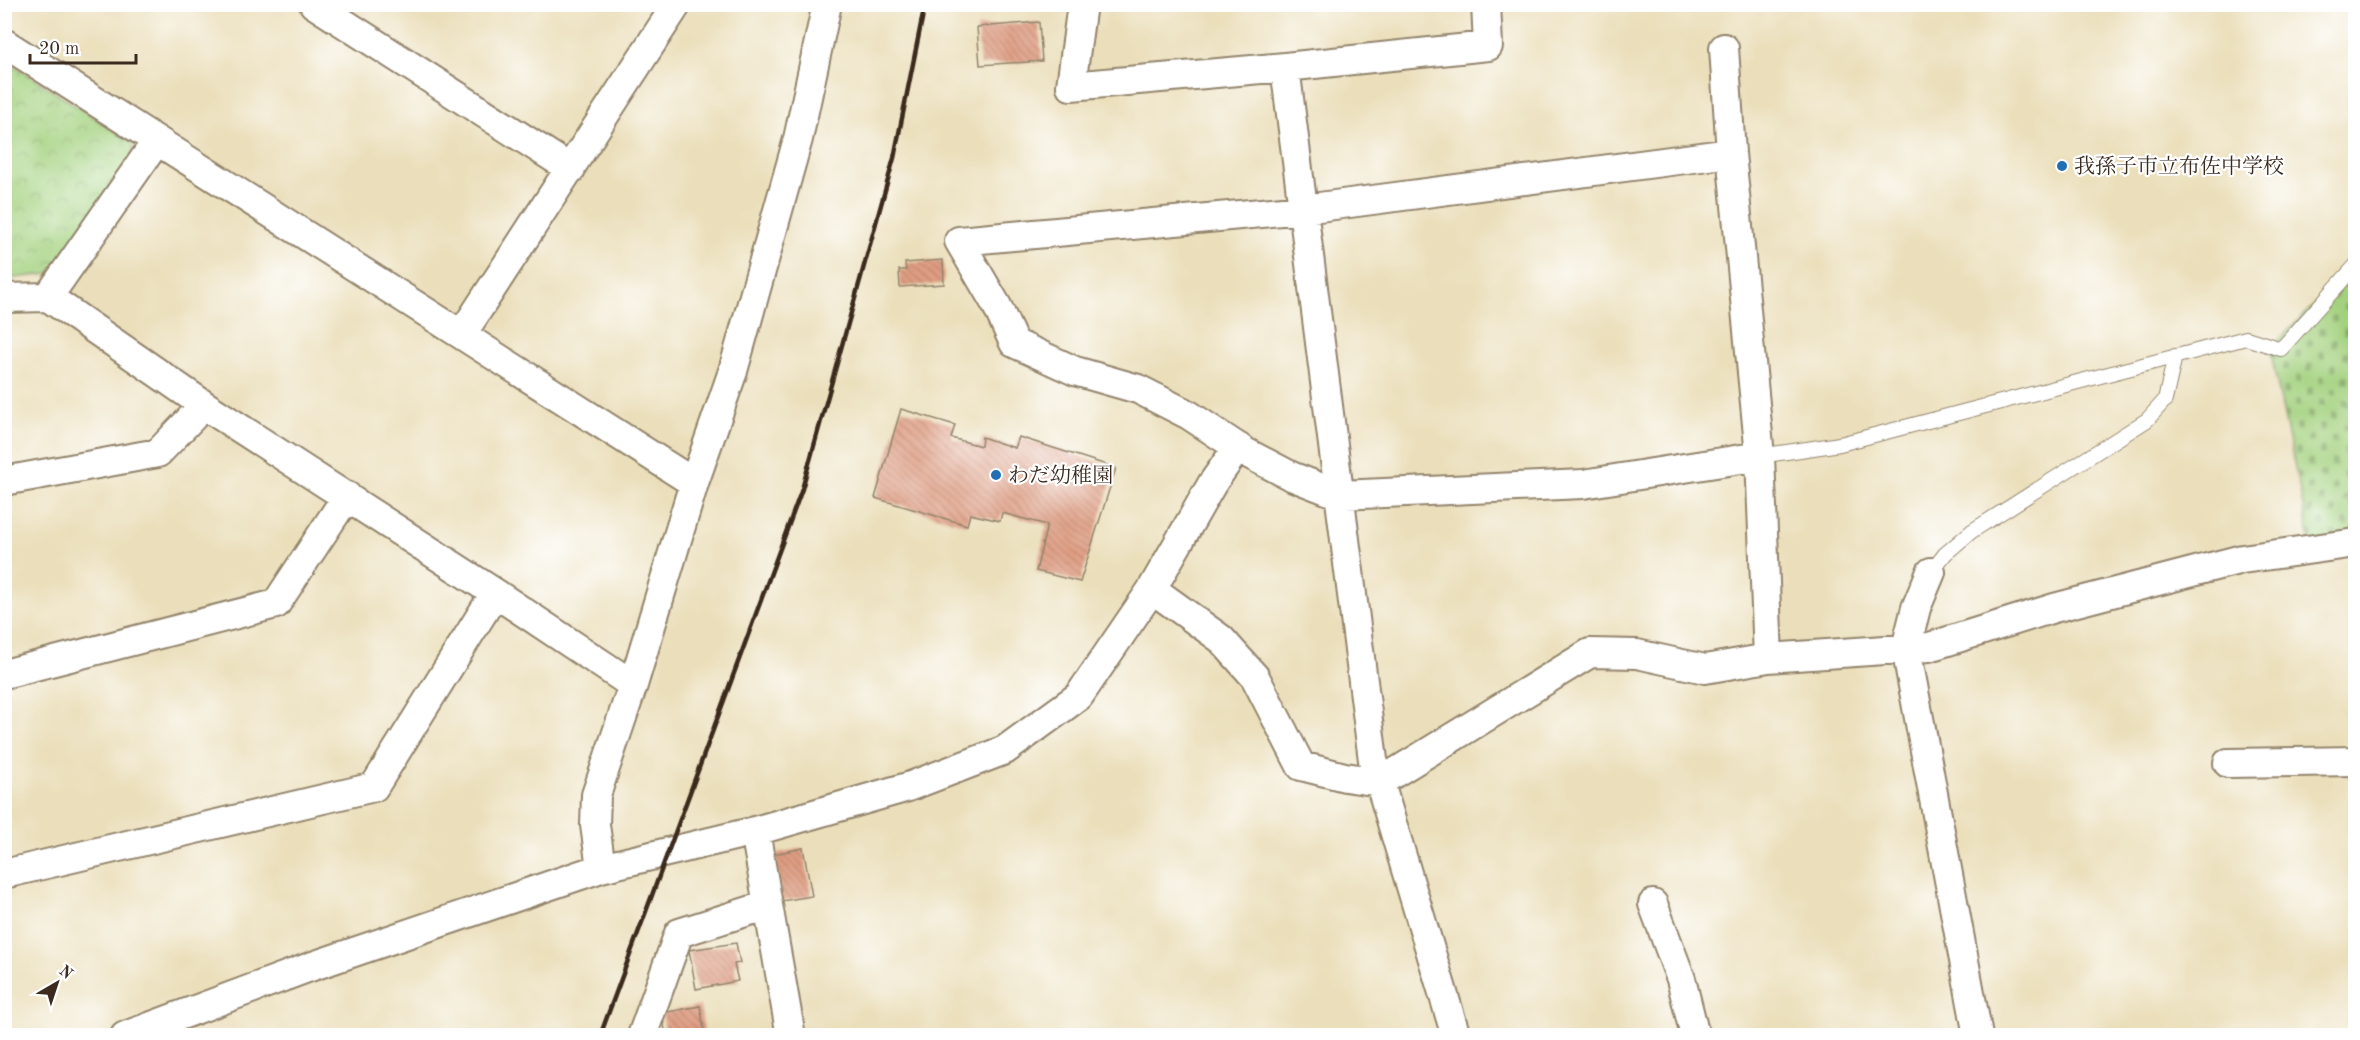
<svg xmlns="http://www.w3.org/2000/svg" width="2360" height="1040" font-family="'Old Standard TT','Noto Serif JP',serif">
<defs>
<pattern id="cemetery-stones" width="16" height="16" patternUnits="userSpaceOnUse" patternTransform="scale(1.5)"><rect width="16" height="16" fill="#a3d17e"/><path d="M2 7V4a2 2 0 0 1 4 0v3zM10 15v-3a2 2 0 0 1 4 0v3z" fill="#86aa67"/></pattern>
<pattern id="park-crowns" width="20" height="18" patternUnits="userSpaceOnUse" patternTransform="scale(1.5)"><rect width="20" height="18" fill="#a3d17e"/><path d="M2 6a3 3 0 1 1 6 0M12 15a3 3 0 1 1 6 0" fill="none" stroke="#86aa67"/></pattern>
<pattern id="building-back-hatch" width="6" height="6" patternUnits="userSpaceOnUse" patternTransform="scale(1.5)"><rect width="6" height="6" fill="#e09e83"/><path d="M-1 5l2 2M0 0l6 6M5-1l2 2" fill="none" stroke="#b7816b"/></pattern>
</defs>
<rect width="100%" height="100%" fill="#fff"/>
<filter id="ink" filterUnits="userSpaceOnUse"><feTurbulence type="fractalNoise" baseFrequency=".0167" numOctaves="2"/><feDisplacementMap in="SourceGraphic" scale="12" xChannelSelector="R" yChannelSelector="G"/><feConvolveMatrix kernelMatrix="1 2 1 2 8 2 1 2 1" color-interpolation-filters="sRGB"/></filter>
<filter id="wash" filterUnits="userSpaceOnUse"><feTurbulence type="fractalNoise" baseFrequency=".008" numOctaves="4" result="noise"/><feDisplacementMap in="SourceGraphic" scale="24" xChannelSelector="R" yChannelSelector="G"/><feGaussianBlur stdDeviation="1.35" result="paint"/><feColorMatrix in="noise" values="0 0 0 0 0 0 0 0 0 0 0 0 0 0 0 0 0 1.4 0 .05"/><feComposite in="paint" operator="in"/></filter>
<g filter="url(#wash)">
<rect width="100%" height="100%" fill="#ebdfbb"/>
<path fill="url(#cemetery-stones)" stroke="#6f7e4e" stroke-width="1.5" d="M2355,264v283l-43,1 -42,-199z"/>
<path fill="url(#park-crowns)" stroke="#6f7e4e" stroke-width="1.5" d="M4,59l129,84 -1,15 -83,116 -44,5z"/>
<g id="blocks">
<path fill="url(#building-back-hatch)" d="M1039,22l3,39 -62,4 -3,-38z
M943,260l1,24 -44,3 -1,-17h7l-1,-7z
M901,409l54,16 -4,13 30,8 1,-9 33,11 4,-11 97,31 -36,114 -44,-11 11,-46 -45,-12 -2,8 -30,-7 -3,11 -92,-27z
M803,848l9,48 -30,5 -8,-47z
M736,943l4,20 -6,1 4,17 -42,8 -7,-39z
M700,1006l5,30h-39l-4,-23z"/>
</g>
</g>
<g filter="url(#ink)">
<use href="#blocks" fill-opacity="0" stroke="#93846c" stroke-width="1.5"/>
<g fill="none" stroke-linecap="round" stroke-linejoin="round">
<defs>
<path id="service" d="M1760,456l80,-12 406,-106 35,11 75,-84
M1931,572l14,-18 27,-23 175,-111 18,-20 10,-44"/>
<path id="minor" d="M314,4l257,165
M1082,4l-11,82 214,-19
M4,43l690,440
M1724,48l7,105 29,303 8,202 161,-11 125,-39 188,-49 114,-16
M156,142l-108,155 156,108 291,188 138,92
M1731,153l-427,56 -345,32 38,65 17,37 61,28 63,18 51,26 56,37 46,24 49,19 243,-11 177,-28
M4,298l44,-1
M462,334l215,-330
M4,481l154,-28 46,-48
M1931,572l-15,36 -10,40 72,388
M1152,589l69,50 34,38 46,89 44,11 35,5 210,-129 47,1 68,15 63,-11
M4,674l272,-70 71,-108
M2228,763l128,-2
M755,831l36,205
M601,868l-6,-43 1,-30 37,-110 61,-202 39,-112 65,-232 29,-135
M4,874l370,-87 121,-194
M1653,904l28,75 14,57
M125,1036l185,-69 291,-99 154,-37 153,-44 97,-37 74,-54 73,-107 60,-105 26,-37
M642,1036l37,-103 89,-28
M1456,1036l-83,-276 -88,-693 203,-21 -2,-42"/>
</defs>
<use href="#service" stroke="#93846c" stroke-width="16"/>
<use href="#minor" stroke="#93846c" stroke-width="32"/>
<use href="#service" stroke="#fff" stroke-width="14"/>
<use href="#minor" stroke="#fff" stroke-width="28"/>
<path stroke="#3b2a1e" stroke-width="4.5" d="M600,1036l202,-547 92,-331 31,-154"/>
</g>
</g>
<g fill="#1f6fb2" stroke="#fff" stroke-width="2">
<circle cx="2062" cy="166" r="6"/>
<circle cx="996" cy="475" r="6"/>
</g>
<g text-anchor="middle" stroke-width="4.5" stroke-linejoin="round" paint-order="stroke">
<g font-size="21" fill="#3b2a1e" stroke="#fff" text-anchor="start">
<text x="2074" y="173">我孫子市立布佐中学校</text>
<text x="1008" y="482">わだ幼稚園</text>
</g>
</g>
<rect width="2360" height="1040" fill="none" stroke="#fff" stroke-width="24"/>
<g transform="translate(57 983) rotate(39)" stroke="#ffffff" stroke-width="4.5" paint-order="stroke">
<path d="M0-4.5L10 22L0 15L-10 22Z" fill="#3b2a1e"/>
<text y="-9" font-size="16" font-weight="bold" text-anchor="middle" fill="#3b2a1e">N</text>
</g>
<path d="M30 54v9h106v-9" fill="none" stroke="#3b2a1e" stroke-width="3"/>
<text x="39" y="54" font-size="18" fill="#3b2a1e" stroke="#ffffff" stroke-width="4.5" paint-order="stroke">20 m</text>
</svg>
